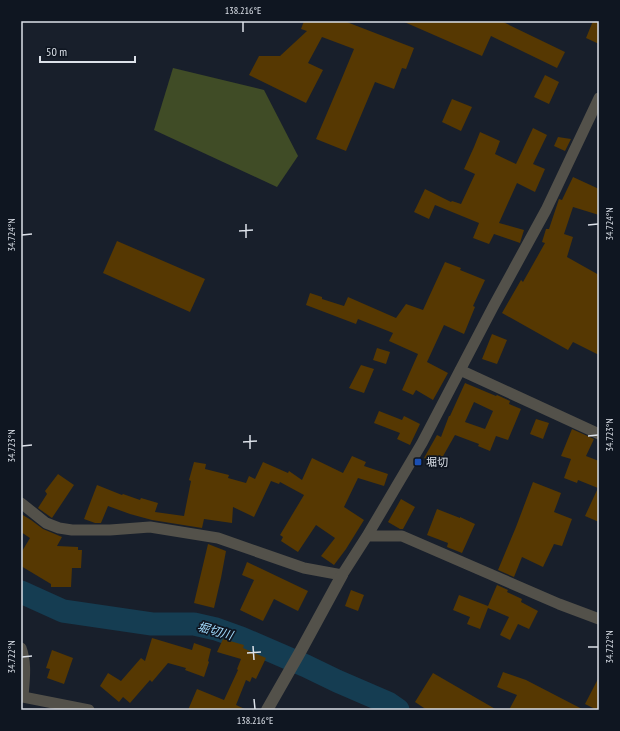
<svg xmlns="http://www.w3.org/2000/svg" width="620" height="731" font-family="'PT Sans Narrow','Noto Sans JP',sans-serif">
<rect width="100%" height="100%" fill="#181f2b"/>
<path fill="#404c26" d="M173,68l91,22 34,66 -21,31 -123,-57z"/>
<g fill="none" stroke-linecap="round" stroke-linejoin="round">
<path stroke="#153d52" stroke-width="23" d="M21,592l42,19 89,13h42l22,5 25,9 65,28 31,15 51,22 10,7"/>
</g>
<path fill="#563802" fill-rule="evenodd" d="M304,21h40l70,27 -8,21 -4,-1 -8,21 -19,-7 -29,69 -30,-12 26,-61 12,-29 -32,-12 -14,26 15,7 -17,33 -57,-28 10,-19h21l27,-25 -6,-2z
M402,21h99l64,31 -8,16 -66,-32 -9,20z
M593,21h6v23l-13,-6z
M545,75l14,7 -10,22 -15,-7z
M452,99l20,8 -11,24 -19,-9z
M533,128l14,7 -14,29 12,5 -10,23 -18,-9 -18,40 25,7 -4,13 -26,-9 -5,10 -16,-6 6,-15 -44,-18 -6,14 -15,-7 11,-23 26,13 1,-1 9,3 14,-30 -11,-5 10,-22 6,-15 20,9 -5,13 21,10z
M558,137l13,2 -6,12 -11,-5z
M573,177l26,12v26l-26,-8 -9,27 9,3 -6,20 32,18v80l-26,-13 -5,8 -66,-37 19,-33 2,2 22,-39 -3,-1 4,-13h3l10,-30 3,1z
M117,241l88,38 -15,33 -87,-39z
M445,262l16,6 -1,2 25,10 -12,26 2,1 -11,27 -20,-9 -17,37 21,11 -15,27 -17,-10 -3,5 -11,-5 16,-36 -29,-13 4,-8 -35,-14 -2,5 -50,-19 4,-12 12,4v2l22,7 4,-9 48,21 10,-14 17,6z
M492,334l15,6 -10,24 -15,-5z
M377,348l13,4 -4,12 -13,-4z
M361,365l13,4 -10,24 -15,-5z
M465,383l31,13 1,-1 13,6 -1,3 12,5 -13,31 -12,-4 -6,15 -12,-5 1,-2 -24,-9 -17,30 -14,-7 13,-23 4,2 8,-21h1zM474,402l19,9 -8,18 -20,-7z
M379,411l23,9 2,-4 16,8 -10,21 -13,-6 3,-6 -26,-10z
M536,419l13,4 -6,16 -13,-5z
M572,429l22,10 -8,17 13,5v61l-14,-6 13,-28 -20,-8 -1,3 -13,-5 7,-19 -10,-3z
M352,456l14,6 -2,4 24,8 -4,12 -26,-8 -14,29 20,13 -18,29 -12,16 -13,-9 14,-18 -19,-13 -18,27 -17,-11 2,-4 -3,-2 24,-40 -24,-13 -1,2 -8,-3 -17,36 -21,-10 -1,16 -28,-4 -2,9 -50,-8 -22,-6 -22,-8 -7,17h-6l-11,-4 13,-34 25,10 1,-1 17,6 1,-2 17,5 -3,9 29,4 7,-35 -2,-1 5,-18 12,2 -1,5 24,6 -1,3 18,5 3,-7 6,3 8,-17 25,11 1,-2 13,9 10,-22 31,15z
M58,474l16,11 -22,33 -14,-10 9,-14 -2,-3z
M533,482l28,11 -7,19 18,7 -10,27 -8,-2 -11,23 -21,-10 -8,20 -16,-7 18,-43z
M401,499l14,8 -12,22h-3l-12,-7z
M437,509l23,9v-1l15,7 -13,29 -15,-6 1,-4 -21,-8z
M21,514l10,6 12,9 19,8 -5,9 21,1v3h4l-1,18h-9l-1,19h-20v-3l-30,-18v-13l9,-15 -9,-6z
M208,544l18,7 -5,27 -7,30 -20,-5z
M247,562l61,29 -10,20 -24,-12 -11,22 -23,-11 14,-30 -12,-5z
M497,585l11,5 -1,2 15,7 -1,3 17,9 -9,18 -11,-5 -8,16 -10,-5 9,-18 -21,-9 -8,21 -13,-5 3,-7 -17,-7 6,-15 29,11z
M351,590l13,5 -6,16 -13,-5z
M152,638l40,12 2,-7 17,6 -3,12 1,1 -5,15 -19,-7 1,-2 -18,-5 -16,19 -2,-2 -20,23 -7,-6 -4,5 -19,-16 8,-13 13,8 20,-23 4,3z
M223,639l21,6 -1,3 23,10 -10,21 -4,-2 -2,5 -4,-2 -10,25 11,5h-59l9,-21 27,11 14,-30 -1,-1 4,-10 -24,-7z
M52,650l21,8 -9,26 -17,-6 3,-9 -4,-1z
M503,672l23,8 58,30h-75l8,-15 -20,-8z
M433,673l64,37h-70l-12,-8z
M599,677v33h-2l-12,-6z"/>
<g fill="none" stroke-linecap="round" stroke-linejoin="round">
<path stroke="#53514a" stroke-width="11" d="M460,370l139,64
M21,503l25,20 13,5 13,2h38l40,-3 68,11 86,30 38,7 25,-39 55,-93 71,-136 53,-97 53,-112
M367,536h35l157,68 40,15
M21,648c6,16 3,33 2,49
M21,697h2l66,13"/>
<path stroke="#53514a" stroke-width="12" d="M267,710l32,-56 43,-79"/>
</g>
<path fill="none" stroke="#dce1e9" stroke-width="1.5" d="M243,22v10M246,224v14M588,225l10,-1M239,231l14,-1M22,235l10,-1M250,435v14M588,436l10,-1M243,442l14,-1M22,446l10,-1M253,646l1,14M588,647h10M247,653l14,-1M22,657l10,-1M254,699l1,10"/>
<rect fill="#1a4fb4" stroke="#0f1621" stroke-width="1.5" x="414" y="458" width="8" height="8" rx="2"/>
<g text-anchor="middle" stroke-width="3.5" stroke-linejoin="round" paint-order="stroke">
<g font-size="11" fill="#dce1e9" stroke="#0f1621" text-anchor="start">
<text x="426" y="466">堀切</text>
</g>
<g font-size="12" font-style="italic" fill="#a2dcfe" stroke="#0f1621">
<text transform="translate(215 631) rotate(16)" y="4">堀切川</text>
</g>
</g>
<rect width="620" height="731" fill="none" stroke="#0f1621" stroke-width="44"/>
<path d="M40 56v6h95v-6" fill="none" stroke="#dce1e9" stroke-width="2"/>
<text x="46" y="56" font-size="12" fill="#dce1e9" stroke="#0f1621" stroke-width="3" paint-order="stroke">50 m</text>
<rect x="22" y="22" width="576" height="687" fill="none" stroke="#dce1e9" stroke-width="1.5"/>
<g font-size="10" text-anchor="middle" fill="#dce1e9">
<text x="243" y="14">138.216°E</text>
<text transform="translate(609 224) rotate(-90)" y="4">34.724°N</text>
<text transform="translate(11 235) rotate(-90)" y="4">34.724°N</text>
<text transform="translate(609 435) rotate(-90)" y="4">34.723°N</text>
<text transform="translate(11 446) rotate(-90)" y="4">34.723°N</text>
<text transform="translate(609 647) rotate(-90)" y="4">34.722°N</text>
<text transform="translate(11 657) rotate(-90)" y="4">34.722°N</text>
<text x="255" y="724">138.216°E</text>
</g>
</svg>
